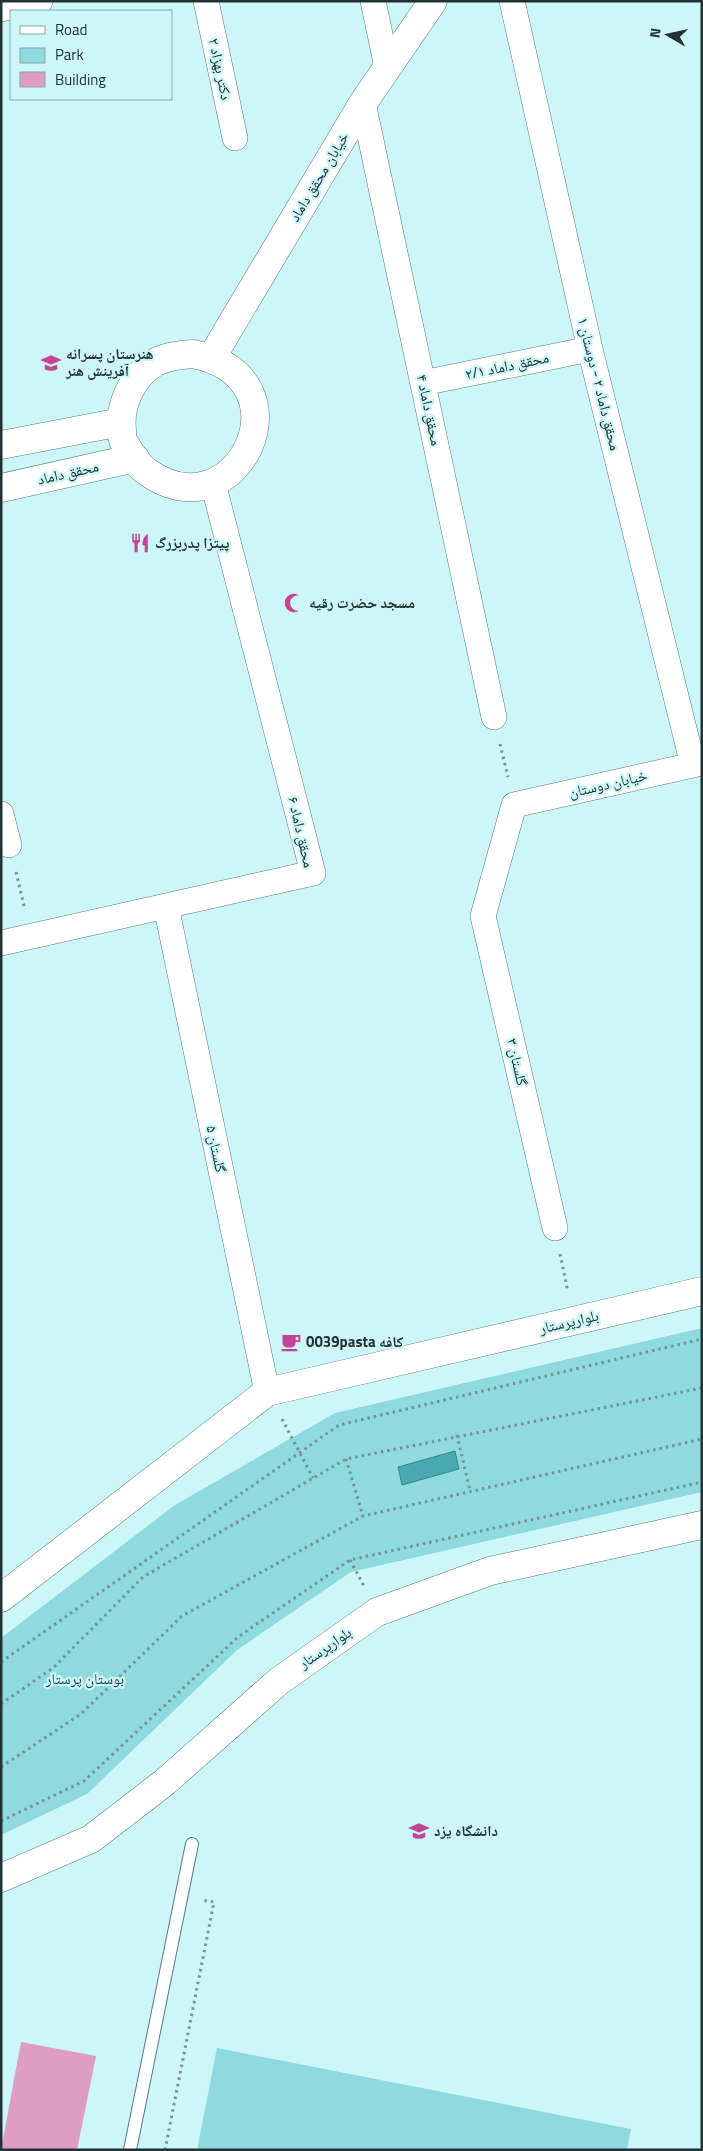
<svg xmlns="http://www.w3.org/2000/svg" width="703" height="2151" font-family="'Titillium Web','Noto Naskh Arabic',sans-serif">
<rect width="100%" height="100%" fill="#ccf6f8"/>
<path fill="#8edade" d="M702,1328v164l-351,80 -114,78 -150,144 -86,41v-197l174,-133 160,-92z
M217,2048l414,81 -4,21h-430z"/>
<path fill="#4aa9ae" stroke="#3e8589" d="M455,1451l4,18 -57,16 -4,-18z"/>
<path fill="#df9ec1" d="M21,2042l75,14 -19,94h-76z"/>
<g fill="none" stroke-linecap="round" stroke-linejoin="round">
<defs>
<path id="service" d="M130,2150l62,-306"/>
<path id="minor" d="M206,1l29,137
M373,1l14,66
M512,1l78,348 103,416
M1,9l39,-8
M363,103l131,614
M423,383l167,-34
M1,814l8,31
M166,906l101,486
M1,943l312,-70 -100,-390
M555,1228l-72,-312 31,-111 188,-42"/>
<path id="tertiary" d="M193,354c121,24 43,184 -47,117 -9,-6 -15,-18 -21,-27 -3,-4 -3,-9 -3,-14 -3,-26 11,-55 34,-68 12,-6 24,-7 37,-8z
M212,357l151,-254 70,-102
M1,445l120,-23
M1,488l134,-30
M1,1598l266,-206 435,-101
M1,1878l90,-39 74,-57 114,-101 98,-69 113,-41 212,-46"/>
</defs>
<use href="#service" stroke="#567c7e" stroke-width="14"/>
<use href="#minor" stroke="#567c7e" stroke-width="26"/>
<use href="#tertiary" stroke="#567c7e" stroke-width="29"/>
<path stroke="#769395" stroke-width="3" stroke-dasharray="2.5 4" stroke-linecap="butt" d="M500,744l8,33
M16,872l9,38
M560,1254l8,38
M282,1419l31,59
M457,1435l13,56
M346,1459l17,57
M350,1560l14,26
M1,1662l338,-237 363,-86
M1,1704l52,-36 90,-91 203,-118 356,-71
M1,1767l80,-53 101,-98 181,-100 339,-77
M1,1821l83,-40 154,-144 112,-77 352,-78
M165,2150l49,-248 -12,-2"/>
<use href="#service" stroke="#fff" stroke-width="12"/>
<use href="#minor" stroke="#fff" stroke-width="25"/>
<use href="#tertiary" stroke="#fff" stroke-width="28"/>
</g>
<defs>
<symbol id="school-bare" viewBox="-9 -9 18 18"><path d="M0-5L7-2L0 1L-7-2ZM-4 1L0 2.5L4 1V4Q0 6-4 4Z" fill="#c24492" stroke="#ccf6f8" stroke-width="2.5" paint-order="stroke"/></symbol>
<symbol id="restaurant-bare" viewBox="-9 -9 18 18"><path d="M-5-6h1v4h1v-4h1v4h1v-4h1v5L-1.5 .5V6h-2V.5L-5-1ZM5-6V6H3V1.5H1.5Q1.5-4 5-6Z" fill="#c24492" stroke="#ccf6f8" stroke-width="2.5" paint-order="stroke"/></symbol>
<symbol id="mosque-bare" viewBox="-9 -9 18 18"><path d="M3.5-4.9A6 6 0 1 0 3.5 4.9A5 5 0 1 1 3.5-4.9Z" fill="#c24492" stroke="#ccf6f8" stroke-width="2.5" paint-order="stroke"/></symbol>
<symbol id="cafe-bare" viewBox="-9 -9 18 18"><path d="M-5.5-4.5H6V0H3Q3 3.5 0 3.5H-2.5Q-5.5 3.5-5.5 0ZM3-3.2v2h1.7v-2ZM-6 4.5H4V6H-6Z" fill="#c24492" stroke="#ccf6f8" stroke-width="2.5" paint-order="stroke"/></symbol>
<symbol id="university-bare" viewBox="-9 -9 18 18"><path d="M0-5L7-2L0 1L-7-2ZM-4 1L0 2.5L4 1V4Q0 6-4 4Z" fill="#c24492" stroke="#ccf6f8" stroke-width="2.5" paint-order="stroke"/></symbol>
</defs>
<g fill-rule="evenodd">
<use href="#school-bare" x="37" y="349" width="28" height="28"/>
<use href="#restaurant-bare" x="126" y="529" width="28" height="28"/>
<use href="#mosque-bare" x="280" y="589" width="28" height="28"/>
<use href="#cafe-bare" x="277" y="1328" width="28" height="28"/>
<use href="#university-bare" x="405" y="1817" width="28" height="28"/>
</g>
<g text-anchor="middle" stroke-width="4.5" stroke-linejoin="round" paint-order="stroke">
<g font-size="15" fill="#223233" stroke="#ccf6f8">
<text transform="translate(220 69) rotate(78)" y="5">دکتر بهزاد ۲</text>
<text transform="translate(319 177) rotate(-59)" y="5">خیابان محقق داماد</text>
<text transform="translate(507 366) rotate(-12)" y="5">محقق داماد ۲/۱</text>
<text transform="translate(599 384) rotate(76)" y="5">محقق داماد ۲ - دوستان ۱</text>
<text transform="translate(429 410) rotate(78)" y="5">محقق داماد ۴</text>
<text transform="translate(68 473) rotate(-13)" y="5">محقق داماد</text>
<text transform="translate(608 784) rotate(-13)" y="5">خیابان دوستان</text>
<text transform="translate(301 832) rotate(77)" y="5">محقق داماد ۶</text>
<text transform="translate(517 1062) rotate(77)" y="5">گلستان ۳</text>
<text transform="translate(216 1149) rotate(78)" y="5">گلستان ۵</text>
<text transform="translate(569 1322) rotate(-13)" y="5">بلوارپرستار</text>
<text transform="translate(325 1648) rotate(-35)" y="5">بلوارپرستار</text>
</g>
<g font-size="15" font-weight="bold" fill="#223233" stroke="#ccf6f8" text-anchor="start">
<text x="66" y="359">هنرستان پسرانه<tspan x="66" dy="17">آفرینش هنر</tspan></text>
<text x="155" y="548">پیتزا پدربزرگ</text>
<text x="309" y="608">مسجد حضرت رقیه</text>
<text x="306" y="1347">0039pasta کافه</text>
<text x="434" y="1836">دانشگاه یزد</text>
</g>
<g font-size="15" fill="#1e494c" stroke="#ccf6f8">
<text x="85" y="1684">بوستان پرستار</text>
</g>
</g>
<rect width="703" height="2151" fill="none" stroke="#223233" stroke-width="5"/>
<rect x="10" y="10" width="162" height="90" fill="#ccf6f8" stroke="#88a8a9"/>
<rect x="20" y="26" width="25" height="8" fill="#ffffff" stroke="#88a8a9"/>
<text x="55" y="35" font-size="15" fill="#223233">Road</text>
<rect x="20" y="48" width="25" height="15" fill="#8edade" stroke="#88a8a9"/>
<text x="55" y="60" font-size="15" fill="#223233">Park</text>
<rect x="20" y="72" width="25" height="15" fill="#df9ec1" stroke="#88a8a9"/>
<text x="55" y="85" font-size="15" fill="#223233">Building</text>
<g transform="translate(668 35) rotate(279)" stroke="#ccf6f8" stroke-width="4" paint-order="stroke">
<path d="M0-4L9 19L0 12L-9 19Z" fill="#223233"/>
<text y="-8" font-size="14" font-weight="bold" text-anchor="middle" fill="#223233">N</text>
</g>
</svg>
